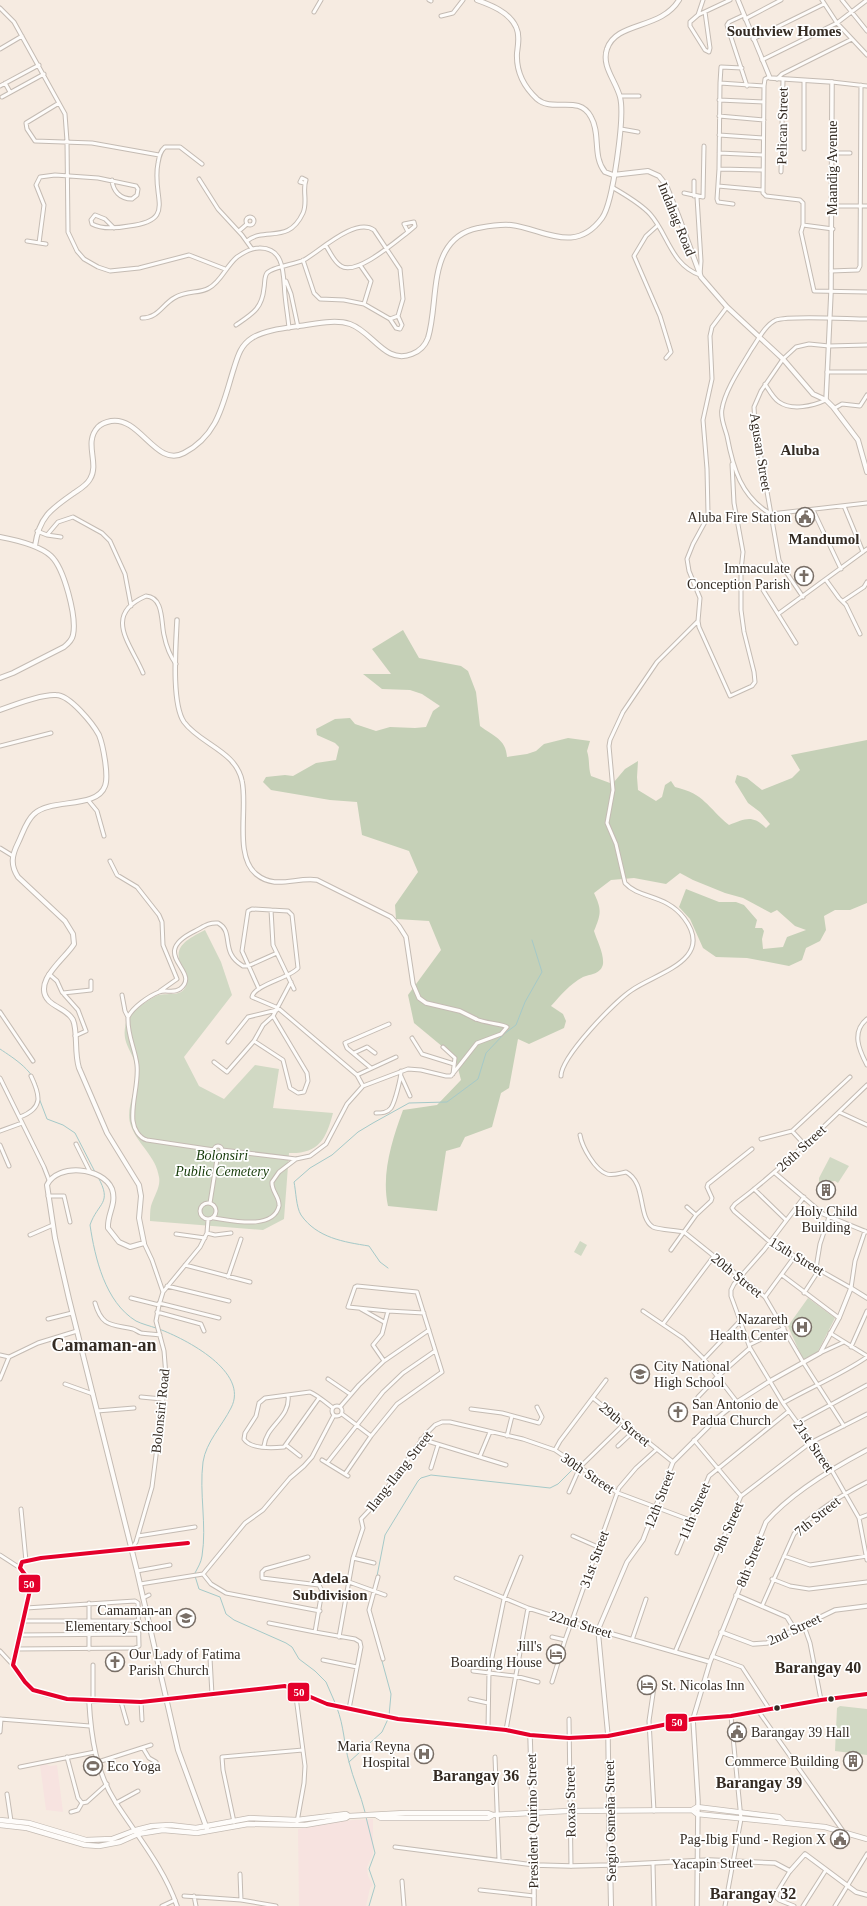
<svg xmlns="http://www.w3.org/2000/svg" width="867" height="1906" font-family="Georgia,serif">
<rect width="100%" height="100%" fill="#f6ebe1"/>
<path fill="#f7e3e0" d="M46,1764l4,2 7,-1 6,47 -17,-2 -6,-45z
M373,1819v35l-6,13 1,9 5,9 -3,3 -4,18h-67l-1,-77 40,-8z"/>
<path fill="#d1d9c4" d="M205,930l16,32 11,33 -48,62 15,29 25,13 31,-34 24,4 -6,39 60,5c-7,27 -15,41 -44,40l-5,66 -21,11 -113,-9c0,-5 0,-11 1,-15 3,-10 10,-19 8,-29 -3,-21 -21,-32 -28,-51 -7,-18 8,-39 5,-57 -3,-22 -18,-25 -8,-53 9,-7 18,-15 28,-20 10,-5 28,4 31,-14 1,-4 -2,-10 -4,-14 -13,-21 5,-29 22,-38z
M830,1157l19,9 -11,17 -3,-2 -16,3v-6z
M580,1241l7,4 -6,11 -7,-4z
M808,1298l27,20 -18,35 -14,7 -15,-34z
M840,1706l27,3v46l-32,-4 2,-43z"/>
<path fill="#c5d0b7" d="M403,630l16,28 42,8 7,5 8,21 4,34c13,10 26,13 27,31l20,-3 9,-3 8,-7 24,-6 22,3 -3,10c3,9 1,16 4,25l19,7 4,-1 11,-13 13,-8 -1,16 1,13 18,11 6,-4 3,-12 6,-4 4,6c30,7 32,20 54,38 16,-6 23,-11 37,3l4,-4 -10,-12 -12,-9 -13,-21 2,-7 10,3 15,12 30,-12 8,-8 -9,-15 76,-15v163l-17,7h-15l-11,6 2,14 -6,11 -14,7 -4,12 -13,6 -42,-8 -31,-1 -13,-9 -13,-29 -11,-12 7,-18 33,13h17l8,3 13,15 -2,8h7l2,3 -2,8 1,10 20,-2 4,-10 19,-7 -11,-4 -18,-16 -6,3 -28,-15 -18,-5 -32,-13 -13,-7 -14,11 -32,-6 -23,2 -17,13c8,17 7,21 0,38 3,10 10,22 9,33 -2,10 -12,10 -20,13 -13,7 -22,18 -32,29l12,8 3,7 -2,7 -35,16 -11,-5 -9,49 -8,5 -9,34 -27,10 -5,10 -14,4 -9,60 -49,-5c-7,-32 4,-66 15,-96l34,-5 24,-25 -6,-23 -41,-34 -6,-28 33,-45 -12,-29 -33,-2 -1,-14 23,-33 -9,-21 -47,-16 -5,-33 -27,-2 -59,-10 -8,-8 3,-5 19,-2 8,1 23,-13 20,-3 3,-13 -4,-4 -18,-8 -1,-6 19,-10 15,-1 5,6 21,7 14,-4 25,1 11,-1 7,-16 7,-5 -18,-12 -12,-4 -28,-1 -19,-15h28l-19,-25z"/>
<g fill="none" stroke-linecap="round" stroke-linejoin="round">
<path stroke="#a5c9c8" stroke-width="1" d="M0,1049c15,10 36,23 38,42
M39,1098l8,21 16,6 12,8 20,39
M98,1177c15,27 0,25 -8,48 5,33 15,77 46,96 6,3 14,5 20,7
M388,1268l-8,-6 -11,-16c-25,-4 -52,-8 -68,-31 -5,-8 -5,-24 -7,-33l16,-14 22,-13 26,-23 15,-9 36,-20 38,-1 31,-23 8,-26 18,-19 12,-9 9,-23 17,-30 -10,-32
M159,1329c27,10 91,43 72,79 -9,18 -25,34 -28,54 -4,31 4,63 -1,94 -1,7 -4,11 -7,17
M195,1576l4,13 21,8 6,17 8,6 52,23 6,4 7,12 16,12 11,11 10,23
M377,1576l8,-41 33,-54 3,-3 10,-3 119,13 8,-4 17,-17
M382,1661l9,33 -2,22
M337,1708c7,18 7,36 12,54 4,17 12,33 16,50
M349,1762l33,-30 6,-13
M366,1817l9,36 -6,16 6,17 -6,20"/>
<defs>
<path id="minor" d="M429,0l2,1
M822,0l15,23 30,32
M842,0l25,31
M0,8l14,14 51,92 2,27 1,91 9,19 7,8 14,8 12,4 29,-3 50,-13 36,14
M314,12l7,-12
M705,12l5,36 -1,4 -4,-2 -15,-24v-4l8,-7 32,-15
M698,15l5,-15
M744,15l-15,7 -2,3 20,61
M441,16l12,-3 10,-13
M745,19l36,-19
M753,39l71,-35
M0,49l22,-13
M762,60l75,-37 30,-23
M769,77l-4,2 -1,7 -1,107 3,3 34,4 3,3v22l30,4
M777,79l5,-5 70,-35
M832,82l35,4
M5,83l5,9
M720,83l1,-16 21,1
M0,86l39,-21
M620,96h19
M2,97l42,-23
M719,100l45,2
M59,103l-33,20 1,6 8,12 57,2 67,12
M719,116l45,4
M621,129l17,3
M719,135l44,3
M804,149v-68
M719,153l44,2
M832,153h18
M719,169l43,1
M781,172l2,-92
M199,179l19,30 24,26 10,14
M718,186l44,4
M612,187c13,8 28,16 38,27 18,20 21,51 50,61l1,-14 -4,-64
M684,193l19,4 1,-51
M694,196v-15
M733,204l-15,-2 -1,-3 2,-30 1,-86 44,3
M833,206h34
M246 221a4 4 0 1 1 8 0a4 4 0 1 1-8 0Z
M414,222l1,4 -7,6 -4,-8z
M803,225l-2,7 13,59 53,1
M657,226l-11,10 -12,20 26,60 11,36 -5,6
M114,228l-9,-9 -10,-4 -4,5 1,4c11,6 26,4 37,2 49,-6 22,-28 29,-63 1,-6 2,-12 7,-16h15l22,17
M239,231l8,-7
M27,241l19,3
M247,241c19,-15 41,4 56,-28 5,-11 -1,-23 3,-33l-4,-2 -2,4 4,1
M39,243l5,-38 -8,-20 4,-8 15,-2 43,3 38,8 2,3 -1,6 -5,4c-12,0 -19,-8 -20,-19
M326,246c4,6 8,16 15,20 15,10 54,-24 67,-34
M360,265l11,16 -7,23
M831,271l27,-1 2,-4 1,-181
M286,281l5,13 7,33
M727,307l-15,20 -2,9 2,43 -9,41 4,49 1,44 -3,9 -12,22 -6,15 2,12 11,27 -2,23 1,6 31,69 22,-10 3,-4 -1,-10 -10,-40 -3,-22v-40l2,-18 -9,-49 -2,-39
M142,318c16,0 20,-13 32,-20 13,-8 25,-4 35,-10 12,-6 17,-22 28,-31 7,-5 14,-9 22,-9 27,-1 24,29 26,47 1,11 3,22 4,33
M390,319l6,9 4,1 2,-4 -4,-9
M867,319c-18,0 -77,-4 -91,1 -11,5 -18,20 -25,30 -10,17 -26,40 -29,59 -2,9 3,19 5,27 6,32 14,61 44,78l96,-11
M236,325c16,-11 26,-16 28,-37 1,-5 0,-11 3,-15 5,-6 29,-9 37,-13 16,-9 51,-43 70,-30l26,39 3,30 -5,17 -8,3 -26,-15 -20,-4 -24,-1 -6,-6 -11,-33
M827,372h40
M765,384c4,6 8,14 14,18 13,9 34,4 47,-2
M835,408l7,-4 18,2 7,-11
M844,506l19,46
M813,510l28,59
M37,531l10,4 11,-13 15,-5 29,16 8,8 15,33 6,32
M47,535l14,2
M826,580l13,18 7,7 14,29
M763,590l33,53
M803,597l-21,-31 -3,-6 -24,-137 -1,-16 7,-16 22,-32 13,-12 13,-3 20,2 38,-1
M843,601l21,-14 3,-5
M778,614l89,-65
M143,673c-12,-29 -41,-58 3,-77 18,1 15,27 18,39 2,10 6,21 12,29
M0,746l51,-13
M88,800l9,11 7,25
M0,848l13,8
M110,861l7,14 20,12 22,28 3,7 1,23 14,34 -17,12
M271,910l2,35 21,44
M49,974l8,7 5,11 16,18 8,21 -11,5
M259,989l-17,-38 6,-40 4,-2 36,2 4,4 6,53c-8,10 -44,17 -46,29l26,11 79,67 6,11
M63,993l28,-3v-9
M122,995l3,16 3,6
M0,1012l33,49
M867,1019c-16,13 -8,31 0,46
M412,1038l10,16 32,10
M254,1041l29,19 7,28 8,5 6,-1 4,-11 -1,-8 -34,-57
M228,1042l20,-25 29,-7
M443,1047l12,11 -2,16
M354,1053l13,-6 8,6
M214,1062l13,10 27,-31 9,-16 10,-9 18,-34
M371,1068l-24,-20 -2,-5 44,-19
M357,1075l39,-18
M401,1076l9,20
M561,1076c0,-19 54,-75 71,-86 24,-17 84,-30 52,-72 -18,-24 -45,-19 -59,-35l-9,-39 -9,-21 6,-33 -4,-44 1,-6 13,-28 34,-50 41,-41
M0,1078l44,89 5,13
M839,1112l28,13
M376,1113c6,0 11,0 15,-5 4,-6 10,-30 10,-37
M20,1117c24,-9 20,-22 11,-41
M0,1131l22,-8
M792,1131l13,14
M580,1135c2,12 15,35 27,39 6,2 13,-1 19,-2 21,11 11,45 27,55 7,3 22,3 31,5l81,65 38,65 41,64
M761,1139l31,-8 58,-54
M76,1144l14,28
M0,1145l9,21
M214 1150a4 4 0 1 1 8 0a4 4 0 1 1-8 0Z
M214,1150l-67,-10c-8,-2 -13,-11 -14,-19 -2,-18 6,-37 4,-56 -2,-17 -10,-30 -9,-48 5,-10 21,-21 31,-25 7,-3 14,2 21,-3 23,-18 -34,-34 15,-58 8,-4 14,-9 23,-8 17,9 1,29 25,43h5l29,-13
M222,1150l74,9 14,-3 16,-12 21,-40 16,-18 45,-17 13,1 25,6h5l26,-33 24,-9 6,-7c-3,-3 -23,-4 -31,-8
M775,1173l48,41 44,18
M754,1189l32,31
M48,1196h16l6,26
M804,1197l-40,53 -30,34 -3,6v6l19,52 33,55 48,66 28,49 8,42
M200 1211a8 8 0 1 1 16 0a8 8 0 1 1-16 0Z
M210,1203l8,-50
M687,1207l9,8
M214,1218c16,2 59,13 65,-12 1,-9 -8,-15 -7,-24l7,-10 17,-13
M865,1231l-10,30 -4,27 -81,-46 -36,-31 -2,-3 3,-4c48,-36 89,-78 132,-119
M207,1233l8,2 16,-2
M176,1234l29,4
M30,1235l23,-10
M144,1243l8,17 11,32
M671,1250l25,-35 15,-14 1,-3 -5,-11 1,-3 44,-35
M185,1265l65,17
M816,1268l4,-24 9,-27
M782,1275l57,43
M228,1277l13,-38
M167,1286l62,15
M804,1293l15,-23
M765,1297l30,-41
M131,1298l28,7
M95,1303c7,24 16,21 38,26 3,1 5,3 8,4 6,1 12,1 19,2
M159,1303l60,15
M361,1309l23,13
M643,1311l40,27 21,21 33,43
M157,1312l44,12 3,7
M48,1319l24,-6
M663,1324l51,-68
M830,1333l37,23
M749,1345l35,-17
M851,1347l16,-36
M820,1353l24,-11
M0,1355l9,2
M704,1359l35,-37
M384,1361l-11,-16 9,-11 6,-23 36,2
M0,1379l9,-22 29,-14 39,-12
M328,1379l22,15
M65,1384l28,10
M141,1397l21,2
M698,1397l19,-20 33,-29
M319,1398l-35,49c-11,1 -34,2 -40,-8l1,-6 11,-17 3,-13 6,-5 45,-6c9,4 16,11 23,16
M593,1398l80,64
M783,1403c28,-16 58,-28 84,-46
M332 1411a5 5 0 1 1 10 0a5 5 0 1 1-10 0Z
M340,1407l19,-22 25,-24 45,-31
M471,1409l31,4 37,10 3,-6 -5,-10
M97,1411l37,-3
M342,1414l29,22
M797,1423l70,-38
M507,1436l5,-20
M421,1439l85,26
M694,1440l47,56
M286,1445l14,11
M264,1446c2,-21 27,-28 24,-51
M618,1446l16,-15
M555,1450l5,-9 46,-61
M480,1456l10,-24
M322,1460l26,16
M327,1463l56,-71 20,-19 32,-22
M431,1468l7,-23
M345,1474l26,-38 26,-32 45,-32 -25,-80 -60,-6 -2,1 -7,20 40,4
M569,1492l11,-25 45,-44
M21,1509l5,52
M859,1518l8,-3
M138,1536l57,-9
M573,1536l25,11
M131,1550l5,-8 16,-55 14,-111 -2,-25 -8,-30 3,-16 4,-13 37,-45 7,-14 1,-13
M677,1553l32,-77 80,-65
M0,1555l20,13
M784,1556l26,9 57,-9
M308,1557l-43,12 -3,3v6l57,7 3,6 -7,41 40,7 5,3 1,5 -12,62
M353,1558l21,5
M137,1571l33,-6
M203,1574l42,-51 18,-13 27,-32 14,-12 8,-9 22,-42
M203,1574l8,10 15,9 94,18
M378,1577l-9,33 14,49
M456,1578l72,30 70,22
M772,1579l18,7 19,3 58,-7
M349,1582l36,13
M140,1584l63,-10
M143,1598l6,-3
M89,1603v46
M762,1606l32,-72c20,-22 47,-39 73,-52
M22,1621h117
M269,1623l46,9
M804,1626l6,17 11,57
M19,1635l120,-1
M339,1637l14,-79 10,-30 -2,-9 16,-17 49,-68 9,-9 7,-3h8l73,17 32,11 63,43 72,27
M552,1637l13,3
M632,1640l14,-41
M16,1649l119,-1 4,-2 -1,-43 -3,-2 -109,7
M0,1651l13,14
M675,1652l66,-156 69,-53 57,-29
M712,1656l30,11 28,43
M210,1658l2,37
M323,1660l34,7
M473,1671l42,5 23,6
M552,1682l13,-42 54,-152 17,-20 21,-19
M654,1687l-5,34 5,90
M295,1689l10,77 -1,17 -7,39
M470,1699l18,4
M89,1701c-18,-1 -40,-3 -56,-11 -9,-5 -15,-17 -20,-25l17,-75 -1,-10 -9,-12 2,-6 19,-4 147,-15
M93,1701v-36
M121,1702l6,21
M141,1702l1,18
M759,1712l84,119
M0,1719l90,7
M569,1719l2,147
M488,1729l1,-57 15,-73 17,-42
M506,1730l22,-122
M0,1732l1,-13
M143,1748l6,10 7,4
M67,1757l11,41 4,5
M495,1757l4,102
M98,1762l53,-17
M20,1767l75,-15
M7,1794l4,27
M82,1803l5,-1 20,-18
M116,1803l22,-12
M71,1812l7,-2 4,-7
M234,1822l-11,-52 -1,-13 81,-7
M395,1847l139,18
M653,1864l1,42
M790,1871l-13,21 -1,5 3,3 15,6
M240,1874l1,26
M402,1881l2,25
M480,1890l54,6
M184,1896l57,4 35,6
M194,1896l2,10
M162,1906l13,-6
M725,1906l16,-87 -10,-103
M803,1906l23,-36
M835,1906l32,-52"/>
<path id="tertiary" d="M738,0l32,78 62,4 -1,210 -5,108
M177,620c-1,24 -6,83 7,102 16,22 52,29 58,59 6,26 -8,75 14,93 19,16 39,3 61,6l74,37 8,9 7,11 7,47 6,14 7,5 34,8 16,8
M736,1595l51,22 8,13
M598,1630l112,32
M721,1632l32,12 14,-1 68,-33 32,-4
M530,1735l4,130v41
M609,1811l-1,-75 -10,-106 29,-68 16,-22 30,-78 42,-42 22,-18 33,-21 50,-28 19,-35 12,-30 16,10
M534,1865l37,1 40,-1 98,-5 66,3 15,8 15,-17 51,38 11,3
M177,1906c-13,-38 -39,-69 -61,-103 -20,-31 -25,-66 -27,-102l52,1 144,-16 42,18 71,15 108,11 24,5 39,3 39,-2 85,-17 38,-3 90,-16 46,-6
M697,1906l1,-105 -5,-82 17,-57 56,-140c25,-29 67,-54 101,-72"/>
<path id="secondary" d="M477,0c14,5 32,12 39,27 4,8 2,18 1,26 -1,18 7,34 20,46 16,14 42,-5 54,18 10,17 1,39 14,55l8,3 35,-4 11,5 7,9 12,30 23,62 26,30 56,52 30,35 13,6 7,7 25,33 9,32
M0,537c16,3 39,8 51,19 13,12 26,61 22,79 -1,5 -4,8 -9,12l-51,26 -13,5
M35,546c4,-29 16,-37 39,-53 6,-4 13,-8 16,-14 10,-16 -7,-36 8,-52 3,-3 8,-5 13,-6 29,-5 45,47 73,32 35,-18 39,-51 50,-85 4,-13 7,-23 18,-30 13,-8 33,-10 47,-12 16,-2 36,-7 51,-2 23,8 35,41 62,30 8,-3 13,-8 16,-16 8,-26 4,-62 17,-86 7,-13 18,-21 33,-24 11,-2 21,-4 33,-3 33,4 64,30 91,-7 11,-15 23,-102 18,-121 -4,-16 -19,-31 -13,-48 9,-28 54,-19 72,-49
M0,710c13,-5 43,-16 56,-15 14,0 37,29 43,40 4,10 10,41 6,51 -8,23 -54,12 -71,28 -8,7 -11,19 -16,29 -6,12 -8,22 0,34l47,44 8,13 1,10c-8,14 -43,38 -25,57 7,7 19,9 24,19 5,11 1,33 6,48l28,65 32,52 2,11 -2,22 5,25 -14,4 -11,-5 -11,-14c-1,-14 9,-24 4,-39 -9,-22 -55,-26 -65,-4l8,53 14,61 68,272 41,179 29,79
M609,1811l2,95"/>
<path id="primary" d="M692,1810l5,-3 82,10 5,5
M376,1815l5,3h107l5,-3
M0,1820l29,3 57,17 26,-1 24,-9 16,-4 18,-1 26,3 54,-10 47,2 49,-6 3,2 56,-3h83l5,2 74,-4 125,-1 5,4 128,13 42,12
M0,1825l27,3 58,17 14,1 21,-4 18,-8 25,-4 34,3 51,-9 57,1 41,-7 3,-2"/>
</defs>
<use href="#minor" stroke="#c4bbb3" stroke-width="5"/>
<use href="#tertiary" stroke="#c4bbb3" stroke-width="5.5"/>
<use href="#secondary" stroke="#c4bbb3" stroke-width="6"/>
<use href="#primary" stroke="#c4bbb3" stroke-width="6"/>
<use href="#minor" stroke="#fefcfa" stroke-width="3"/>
<use href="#tertiary" stroke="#fefcfa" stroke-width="3.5"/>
<use href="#secondary" stroke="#fefcfa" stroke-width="4"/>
<use href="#primary" stroke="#fefcfa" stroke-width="4.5"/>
<defs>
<path id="bus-1" d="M188,1543l-147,15 -19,4 -2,6 9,12 1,10 -17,75 12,17 8,8 34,9 74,3 144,-16 42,18 71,15 108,11 24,5 39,3 39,-2 85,-17 38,-3 90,-16 46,-6"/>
</defs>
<use href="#bus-1" stroke="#fff" stroke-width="7"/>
<use href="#bus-1" stroke="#e4002b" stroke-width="4"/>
</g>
<defs>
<symbol id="civic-ring" viewBox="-11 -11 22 22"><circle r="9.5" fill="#fff" stroke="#786e66" stroke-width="1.5"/><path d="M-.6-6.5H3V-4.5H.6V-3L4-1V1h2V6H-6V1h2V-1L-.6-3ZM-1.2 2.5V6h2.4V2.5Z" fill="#786e66"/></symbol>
<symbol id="church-ring" viewBox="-11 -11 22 22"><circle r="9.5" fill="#fff" stroke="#786e66" stroke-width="1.5"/><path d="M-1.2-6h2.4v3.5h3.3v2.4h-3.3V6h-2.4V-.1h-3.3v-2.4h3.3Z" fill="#786e66"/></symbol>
<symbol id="building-ring" viewBox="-11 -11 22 22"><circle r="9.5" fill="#fff" stroke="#786e66" stroke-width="1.5"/><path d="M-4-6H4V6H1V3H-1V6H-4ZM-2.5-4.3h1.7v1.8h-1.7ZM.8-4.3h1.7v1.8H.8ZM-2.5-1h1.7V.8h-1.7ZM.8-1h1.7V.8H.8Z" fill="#786e66"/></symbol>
<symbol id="hospital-ring" viewBox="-11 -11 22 22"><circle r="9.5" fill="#fff" stroke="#786e66" stroke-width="1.5"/><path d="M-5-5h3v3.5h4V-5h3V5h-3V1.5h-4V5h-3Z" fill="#786e66"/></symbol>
<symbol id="school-ring" viewBox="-11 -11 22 22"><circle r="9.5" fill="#fff" stroke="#786e66" stroke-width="1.5"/><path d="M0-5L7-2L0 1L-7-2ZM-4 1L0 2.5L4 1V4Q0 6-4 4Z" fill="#786e66"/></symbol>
<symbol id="hotel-ring" viewBox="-11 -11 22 22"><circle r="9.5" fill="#fff" stroke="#786e66" stroke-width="1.5"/><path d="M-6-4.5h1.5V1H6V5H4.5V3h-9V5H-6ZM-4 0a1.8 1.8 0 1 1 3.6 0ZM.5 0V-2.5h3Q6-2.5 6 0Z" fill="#786e66"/></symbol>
<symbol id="stadium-ring" viewBox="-11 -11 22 22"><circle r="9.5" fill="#fff" stroke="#786e66" stroke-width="1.5"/><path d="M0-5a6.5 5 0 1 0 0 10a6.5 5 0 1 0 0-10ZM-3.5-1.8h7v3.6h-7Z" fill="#786e66"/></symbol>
</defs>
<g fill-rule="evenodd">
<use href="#civic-ring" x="794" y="506" width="22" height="22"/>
<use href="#church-ring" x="793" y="565" width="22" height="22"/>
<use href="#building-ring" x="815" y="1179" width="22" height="22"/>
<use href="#hospital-ring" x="791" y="1316" width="22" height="22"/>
<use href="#school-ring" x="629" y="1363" width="22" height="22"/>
<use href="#church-ring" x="667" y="1401" width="22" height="22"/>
<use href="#school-ring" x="175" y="1607" width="22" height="22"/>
<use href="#hotel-ring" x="545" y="1643" width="22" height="22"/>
<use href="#church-ring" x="104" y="1651" width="22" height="22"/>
<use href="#hotel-ring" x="636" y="1674" width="22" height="22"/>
<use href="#civic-ring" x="726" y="1721" width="22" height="22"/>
<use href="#hospital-ring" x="413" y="1743" width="22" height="22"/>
<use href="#building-ring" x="842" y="1750" width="22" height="22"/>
<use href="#stadium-ring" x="82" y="1755" width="22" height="22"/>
<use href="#civic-ring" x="829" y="1828" width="22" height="22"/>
</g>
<g fill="#342b23" stroke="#fff" stroke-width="1.5">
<circle cx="831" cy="1699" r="3.5"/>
<circle cx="777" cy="1708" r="3.5"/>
</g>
<g text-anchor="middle" stroke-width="3.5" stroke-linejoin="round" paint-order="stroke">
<g font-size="14" fill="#342b23" stroke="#fff">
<text transform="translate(782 126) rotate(-89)" y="5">Pelican Street</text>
<text transform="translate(832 168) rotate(-90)" y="5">Maandig Avenue</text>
<text transform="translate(677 219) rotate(68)" y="5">Indahag Road</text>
<text transform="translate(761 452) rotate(81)" y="5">Agusan Street</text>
<text transform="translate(801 1148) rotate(-43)" y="5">26th Street</text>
<text transform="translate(797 1256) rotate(31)" y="5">15th Street</text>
<text transform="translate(737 1275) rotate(39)" y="5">20th Street</text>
<text transform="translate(160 1411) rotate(-84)" y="5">Bolonsiri Road</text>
<text transform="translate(625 1424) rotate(39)" y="5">29th Street</text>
<text transform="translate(814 1446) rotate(55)" y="5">21st Street</text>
<text transform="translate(399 1471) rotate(-52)" y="5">Ilang-Ilang Street</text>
<text transform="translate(588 1473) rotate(34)" y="5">30th Street</text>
<text transform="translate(659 1499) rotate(-69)" y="5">12th Street</text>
<text transform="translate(694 1511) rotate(-67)" y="5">11th Street</text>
<text transform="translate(817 1516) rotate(-39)" y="5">7th Street</text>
<text transform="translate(728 1527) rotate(-66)" y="5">9th Street</text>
<text transform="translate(594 1559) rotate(-70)" y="5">31st Street</text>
<text transform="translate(750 1561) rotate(-68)" y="5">8th Street</text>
<text transform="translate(581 1624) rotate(17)" y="5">22nd Street</text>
<text transform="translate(794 1629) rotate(-25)" y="5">2nd Street</text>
<text transform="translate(570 1802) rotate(-91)" y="5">Roxas Street</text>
<text transform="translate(532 1821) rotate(-91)" y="5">President Quirino Street</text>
<text transform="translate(610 1821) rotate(-91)" y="5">Sergio Osmeña Street</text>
<text transform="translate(712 1863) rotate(-1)" y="5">Yacapin Street</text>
</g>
<g font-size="14" fill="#342b23" stroke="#fff" text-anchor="end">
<text x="791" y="522">Aluba Fire Station</text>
<text x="790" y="573">Immaculate<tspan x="790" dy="16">Conception Parish</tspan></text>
<text x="826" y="1216" text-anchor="middle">Holy Child<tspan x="826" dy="16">Building</tspan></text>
<text x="788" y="1324">Nazareth<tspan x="788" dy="16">Health Center</tspan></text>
<text x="654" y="1371" text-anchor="start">City National<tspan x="654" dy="16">High School</tspan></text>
<text x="692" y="1409" text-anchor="start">San Antonio de<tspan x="692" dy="16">Padua Church</tspan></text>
<text x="172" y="1615">Camaman-an<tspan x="172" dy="16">Elementary School</tspan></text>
<text x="542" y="1651">Jill's<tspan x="542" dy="16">Boarding House</tspan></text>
<text x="129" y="1659" text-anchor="start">Our Lady of Fatima<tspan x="129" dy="16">Parish Church</tspan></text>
<text x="661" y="1690" text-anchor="start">St. Nicolas Inn</text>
<text x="751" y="1737" text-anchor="start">Barangay 39 Hall</text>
<text x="410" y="1751">Maria Reyna<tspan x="410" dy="16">Hospital</tspan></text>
<text x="839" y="1766">Commerce Building</text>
<text x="107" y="1771" text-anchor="start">Eco Yoga</text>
<text x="826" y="1844">Pag-Ibig Fund - Region X</text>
</g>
<g font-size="14" font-style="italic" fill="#163b09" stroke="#fff">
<text x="222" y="1160">Bolonsiri<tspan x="222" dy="16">Public Cemetery</tspan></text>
</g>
<g font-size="15" font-weight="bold" fill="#342b23" stroke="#fff">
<text x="784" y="36">Southview Homes</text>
<text x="800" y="455">Aluba</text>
<text x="824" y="544">Mandumol</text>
<text x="330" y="1583">Adela<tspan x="330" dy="17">Subdivision</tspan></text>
</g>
<g font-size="16" font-weight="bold" fill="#342b23" stroke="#fff">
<text x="818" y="1673">Barangay 40</text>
<text x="476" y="1781">Barangay 36</text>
<text x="759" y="1788">Barangay 39</text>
<text x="753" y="1899">Barangay 32</text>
</g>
<g font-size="18" font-weight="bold" fill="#342b23" stroke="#fff">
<text x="104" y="1351">Camaman-an</text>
</g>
</g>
<g stroke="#fff" stroke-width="1.5">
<rect x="18" y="1574" width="23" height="19" rx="4" fill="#e4002b"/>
<rect x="287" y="1682" width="23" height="20" rx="4" fill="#e4002b"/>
<rect x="665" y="1713" width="23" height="19" rx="4" fill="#e4002b"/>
</g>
<g font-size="11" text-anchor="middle" font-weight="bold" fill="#fff">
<text x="29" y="1588">50</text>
<text x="299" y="1696">50</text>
<text x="677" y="1726">50</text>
</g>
</svg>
